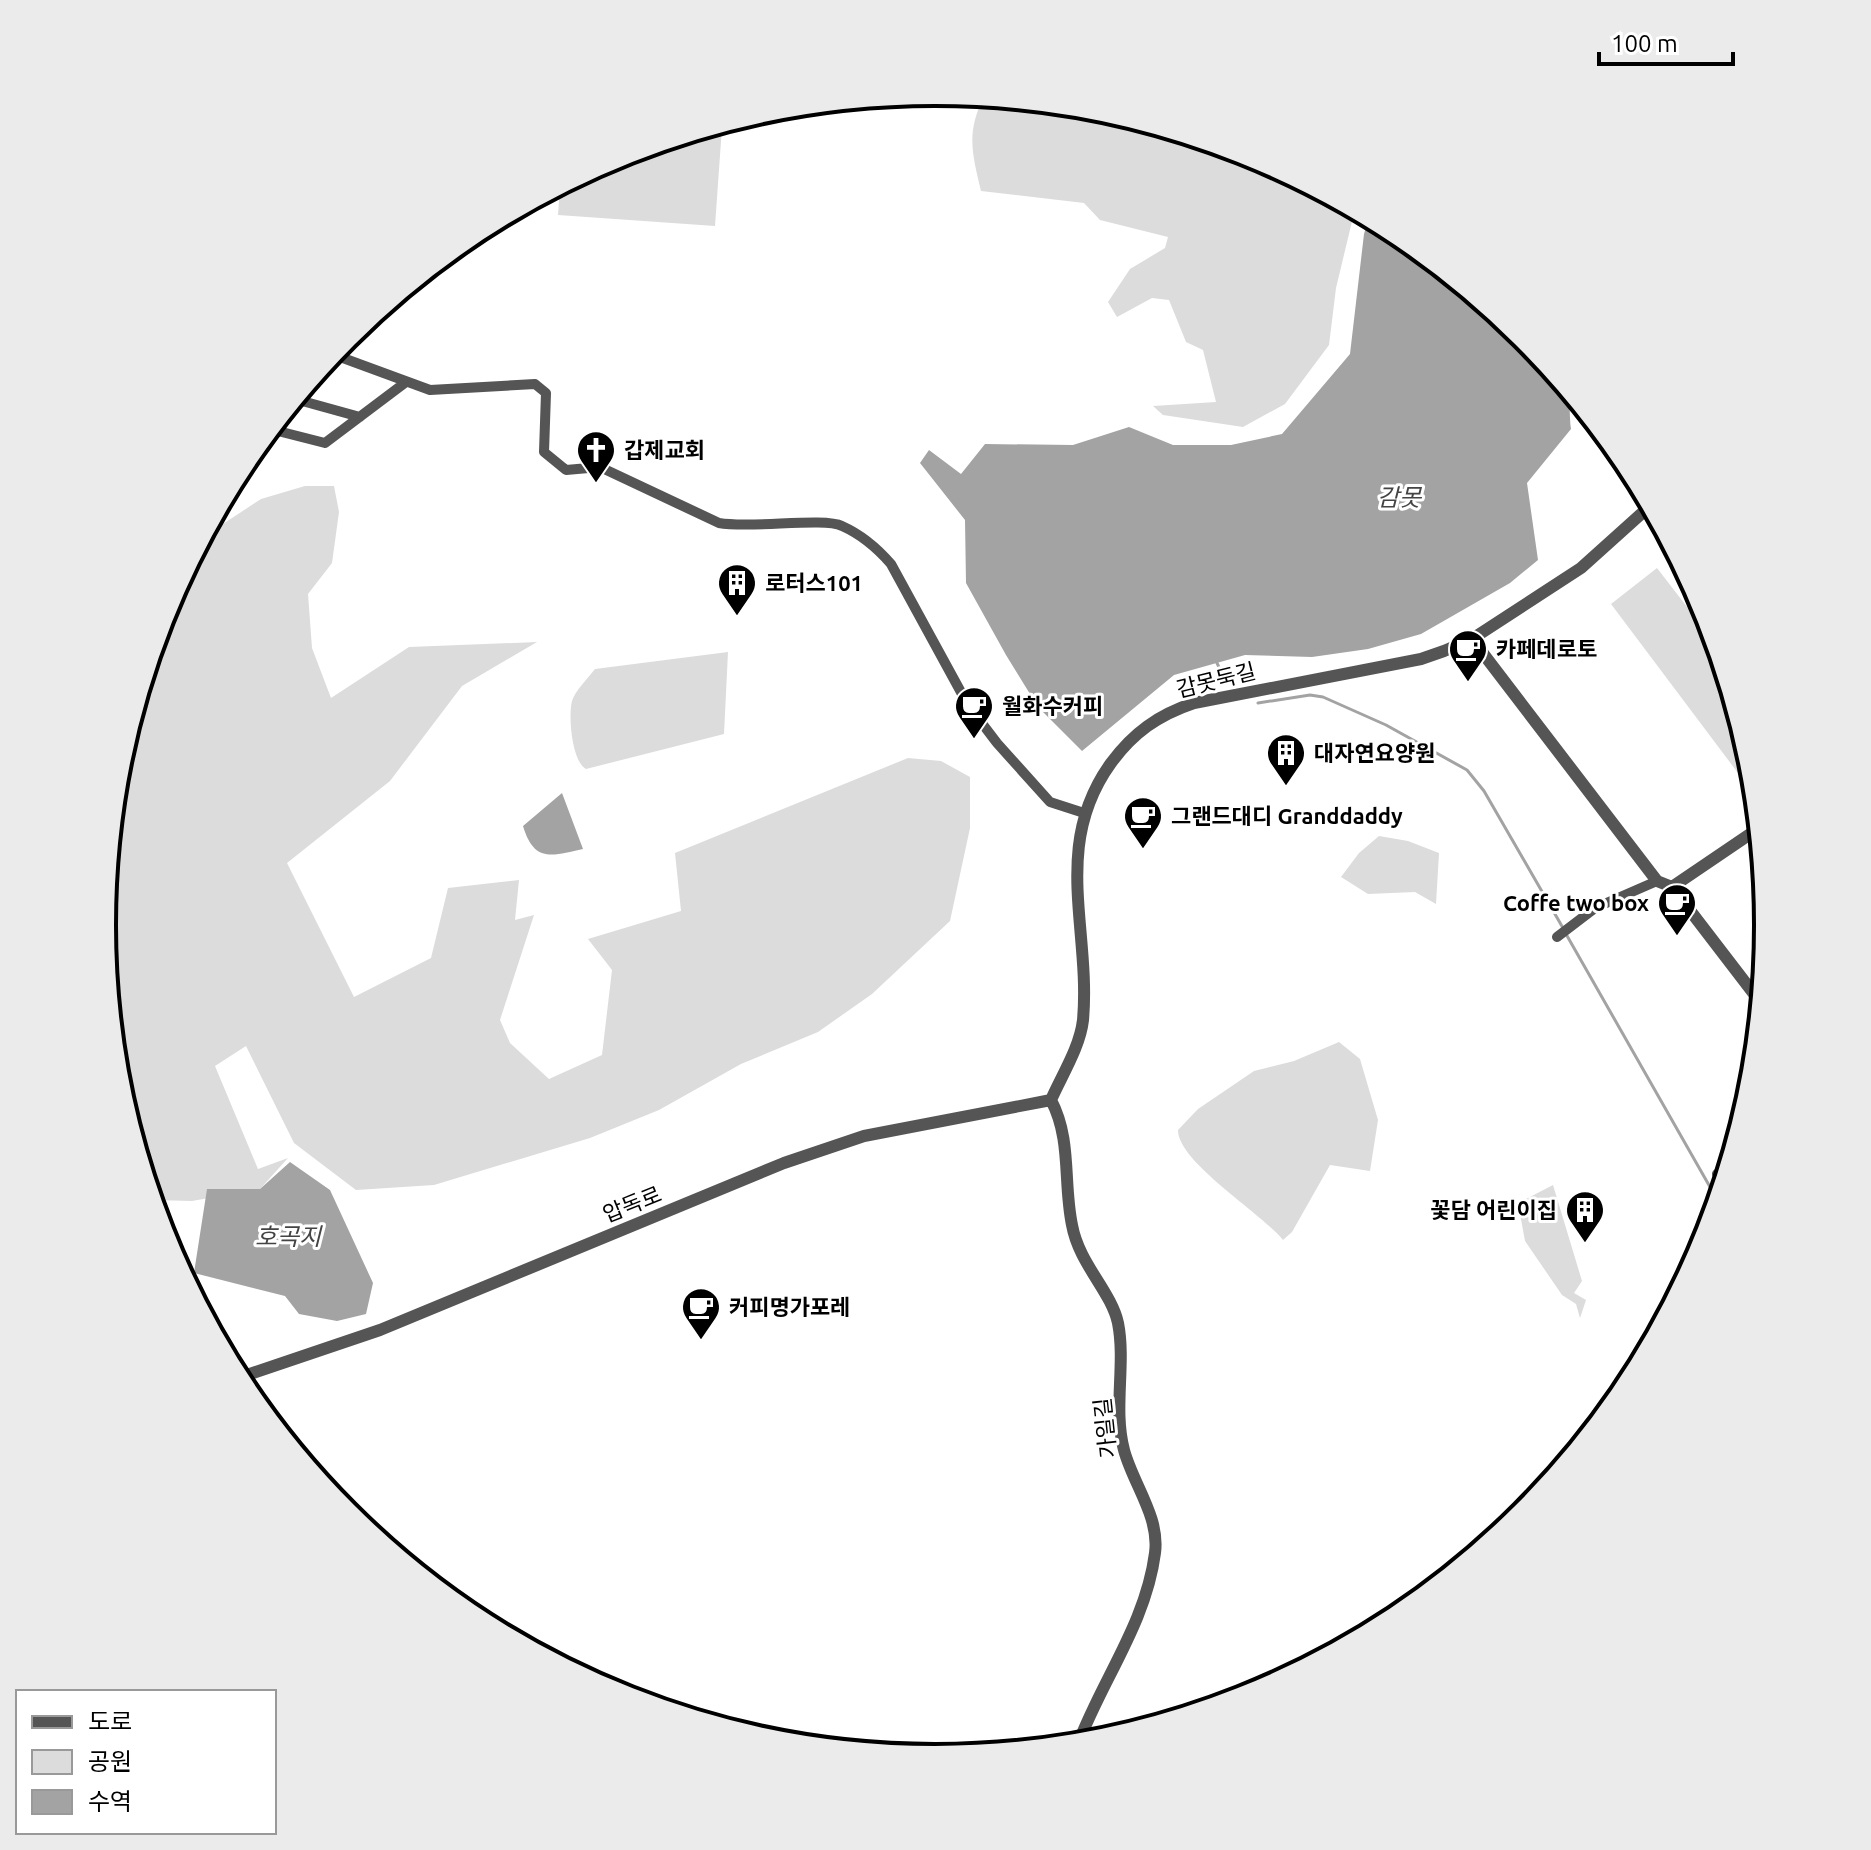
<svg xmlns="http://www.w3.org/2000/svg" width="1871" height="1850" font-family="Ubuntu,'Noto Sans KR',sans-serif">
<rect width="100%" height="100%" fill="#fff"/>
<path fill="#dcdcdc" d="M984,97l114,11 157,48 100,53 -19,79 -7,57 -44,59 -42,23 -80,-12 -10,-9 63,-4 -13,-52 -17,-8 -17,-42 -17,-2 -35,19 -9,-15 22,-33 35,-21 3,-11 -68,-17 -16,-17 -103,-12c-9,-38 -15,-59 3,-94z
M714,126l8,1 -7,99 -157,-11 2,-29 57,-31z
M305,486h29l5,26 -7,51 -24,31 4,54 19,50 78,-51 128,-5 -75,44 -72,95 -103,82 67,134 77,-39 17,-70 71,-8 -4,40 19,-5 -34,105 10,23 39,36 53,-24 10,-85 -24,-31 93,-28 -6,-58 233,-95 33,3 29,16v51l-20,93 -78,73 -54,38 -77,32 -82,46 -69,28 -156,47 -78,5 -62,-47 -48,-97 -31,20 43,103 30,-11 -28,31 -68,12 -39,-1 -35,-113 -15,-162 16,-163 47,-156 37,-69 58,-38z
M1657,568l61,79 35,116 3,34 -145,-193z
M728,652l-4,82 -138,35c-14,-7 -18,-53 -14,-68 3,-10 16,-23 23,-32z
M1379,836l29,5 31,12 -3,51 -21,-12 -47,2 -27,-17 18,-24z
M1339,1042l21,17 18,61 -8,51 -40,-6 -38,67 -9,8c-24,-29 -105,-78 -105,-110l20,-21 56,-38 40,-10z
M1553,1185l29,96 -8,12 12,7 -6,18 -4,-14 -14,-9 -37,-54 -7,-38z"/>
<path fill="#a3a3a3" d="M1369,217c44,23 177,126 197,169 5,11 3,31 5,43l-44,54 11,77 -28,23 -89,51 -53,15 -56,8 -67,-2 -71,20 -92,76 -44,-44 -32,-52 -40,-72 -1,-63 -45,-57 9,-13 32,24 24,-30 88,1 56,-18 44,18h58l51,-11 68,-80 14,-120z
M562,793l21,56c-31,7 -49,14 -60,-23z
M290,1162l40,28 43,93 -7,31 -29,7 -38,-7 -14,-18 -91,-23 13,-84h53z"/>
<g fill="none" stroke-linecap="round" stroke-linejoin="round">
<path stroke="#a3a3a3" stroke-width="3" d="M1217,663l8,17
M1258,703l52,-8 13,2 63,28 81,45 17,21 79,137
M1566,934l152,267"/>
<path stroke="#555" stroke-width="10" d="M332,354l98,36 105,-6 11,9 -2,59 22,18 34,-3 119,56c31,6 105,-6 123,3 18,8 36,23 49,38l77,141 29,38 53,59 34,11
M295,399l65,18
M270,429l55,14 81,-61
M1557,937l38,-29 62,-27
M1717,1174l11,-6"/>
<path stroke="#555" stroke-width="12" d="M1472,639l185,242 15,6
M1672,887l89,116
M1672,887l87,-59
M1051,1100c11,-25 29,-53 32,-80 8,-91 -32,-174 28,-257 22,-30 47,-48 83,-60l227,-44 23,-8 28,-12 109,-71 70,-63
M1051,1100c21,40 12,82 21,125 7,39 39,66 46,98 8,41 -5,86 6,127 9,34 36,67 31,103 -9,70 -53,127 -77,191
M238,1378l142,-48 404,-167 80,-27 187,-36"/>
</g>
<defs>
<symbol id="church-pin" viewBox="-11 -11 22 30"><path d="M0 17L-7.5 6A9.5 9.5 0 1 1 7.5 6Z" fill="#000" stroke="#fff"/><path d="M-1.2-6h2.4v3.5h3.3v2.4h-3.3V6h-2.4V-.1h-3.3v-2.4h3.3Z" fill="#fff"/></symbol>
<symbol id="building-pin" viewBox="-11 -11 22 30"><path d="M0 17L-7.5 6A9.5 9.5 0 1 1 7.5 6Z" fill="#000" stroke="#fff"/><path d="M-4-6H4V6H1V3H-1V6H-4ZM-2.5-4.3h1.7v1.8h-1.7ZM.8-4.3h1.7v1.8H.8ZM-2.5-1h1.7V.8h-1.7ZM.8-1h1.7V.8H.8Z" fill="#fff"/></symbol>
<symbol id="cafe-pin" viewBox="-11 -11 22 30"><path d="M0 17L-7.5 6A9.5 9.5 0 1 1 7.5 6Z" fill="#000" stroke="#fff"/><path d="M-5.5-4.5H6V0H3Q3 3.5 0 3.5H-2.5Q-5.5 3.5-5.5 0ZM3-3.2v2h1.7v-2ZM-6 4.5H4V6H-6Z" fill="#fff"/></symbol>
</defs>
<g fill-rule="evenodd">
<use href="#church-pin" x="574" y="428" width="44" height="60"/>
<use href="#building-pin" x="715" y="561" width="44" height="60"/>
<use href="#cafe-pin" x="1446" y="627" width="44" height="60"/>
<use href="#cafe-pin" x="952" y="684" width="44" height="60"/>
<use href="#building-pin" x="1264" y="731" width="44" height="60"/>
<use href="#cafe-pin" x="1121" y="794" width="44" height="60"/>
<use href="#cafe-pin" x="1655" y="881" width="44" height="60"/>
<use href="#building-pin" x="1563" y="1188" width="44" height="60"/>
<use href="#cafe-pin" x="679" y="1285" width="44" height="60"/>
</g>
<g text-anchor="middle" stroke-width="6" stroke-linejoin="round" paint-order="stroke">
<g font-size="22" font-weight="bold" fill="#000" stroke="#fff" text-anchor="start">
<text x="624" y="458">갑제교회</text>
<text x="765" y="591">로터스101</text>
<text x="1496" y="657">카페데로토</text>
<text x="1002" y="714">월화수커피</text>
<text x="1314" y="761">대자연요양원</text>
<text x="1171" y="824">그랜드대디 Granddaddy</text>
<text x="1649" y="911" text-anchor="end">Coffe two box</text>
<text x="1557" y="1218" text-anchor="end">꽃담 어린이집</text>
<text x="729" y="1315">커피명가포레</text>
</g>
<g font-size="22" fill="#000" stroke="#fff">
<text transform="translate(1216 680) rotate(-14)" y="8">감못둑길</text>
<text transform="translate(632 1204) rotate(-22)" y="8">압독로</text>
<text transform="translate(1105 1428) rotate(-96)" y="8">가일길</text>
</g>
<g font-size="24" font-style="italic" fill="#444" stroke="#fff">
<text x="1399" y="506">감못</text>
<text x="288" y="1245">호곡지</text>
</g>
</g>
<path d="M0 0H1871V1850H0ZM116 925a819 819 0 1 1 1638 0a819 819 0 1 1-1638 0Z" fill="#ebebeb" fill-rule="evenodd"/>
<path fill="none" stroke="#000" stroke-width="4" d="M116 925a819 819 0 1 1 1638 0a819 819 0 1 1-1638 0Z"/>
<rect x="16" y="1690" width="260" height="144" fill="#ffffff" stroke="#999999" stroke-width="2"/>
<rect x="32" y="1716" width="40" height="12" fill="#555555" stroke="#999999" stroke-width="2"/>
<text x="88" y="1730" font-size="24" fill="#000000">도로</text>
<rect x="32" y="1750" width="40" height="24" fill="#dcdcdc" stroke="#999999" stroke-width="2"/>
<text x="88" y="1770" font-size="24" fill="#000000">공원</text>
<rect x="32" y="1790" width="40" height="24" fill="#a3a3a3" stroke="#999999" stroke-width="2"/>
<text x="88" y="1810" font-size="24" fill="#000000">수역</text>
<path d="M1599 52v12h134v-12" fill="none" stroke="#000000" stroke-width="4"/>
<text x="1611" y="52" font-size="24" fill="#000000" stroke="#ffffff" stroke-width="6" paint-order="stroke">100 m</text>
</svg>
